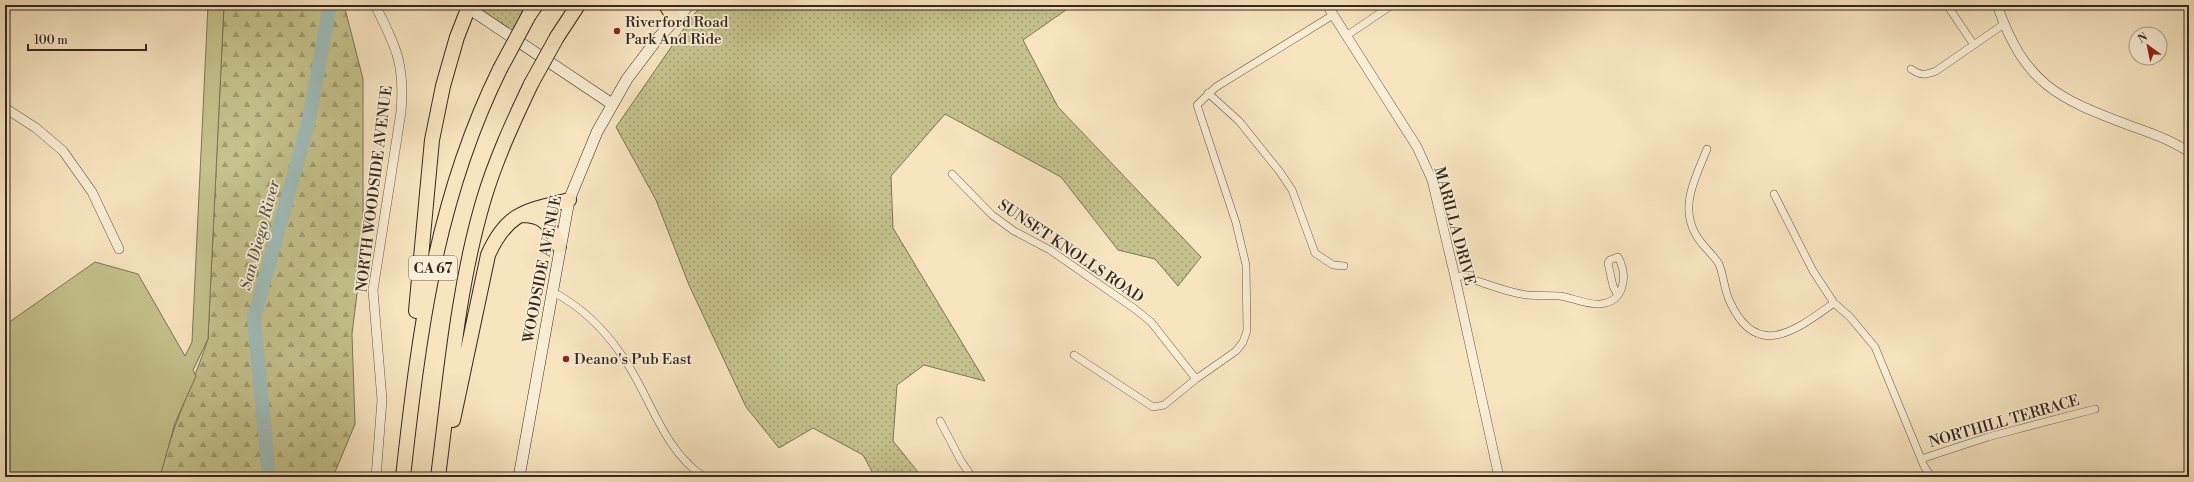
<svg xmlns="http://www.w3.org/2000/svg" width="2194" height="482" font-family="'Libre Bodoni',serif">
<defs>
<pattern id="grass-dots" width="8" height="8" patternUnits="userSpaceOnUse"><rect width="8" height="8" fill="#c5c28d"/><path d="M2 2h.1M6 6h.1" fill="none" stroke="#a19e73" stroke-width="1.8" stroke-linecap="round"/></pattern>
<pattern id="forest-firs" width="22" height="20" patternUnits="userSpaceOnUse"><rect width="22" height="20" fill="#c5c28d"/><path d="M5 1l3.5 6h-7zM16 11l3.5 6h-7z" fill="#a19e73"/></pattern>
</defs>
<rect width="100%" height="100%" fill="#f8e5c0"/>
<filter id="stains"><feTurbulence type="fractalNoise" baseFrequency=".005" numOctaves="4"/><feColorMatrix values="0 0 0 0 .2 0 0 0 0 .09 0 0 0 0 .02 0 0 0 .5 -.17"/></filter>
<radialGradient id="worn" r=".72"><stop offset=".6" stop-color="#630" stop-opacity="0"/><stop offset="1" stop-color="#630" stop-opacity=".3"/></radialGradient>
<path fill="url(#grass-dots)" stroke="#7d7556" d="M472,5h55l-14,27z
M703,5h370l-50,35 35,67 143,150 -23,29 -23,-27 -37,-9 -57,-73 -116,-63 -54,62 2,52 92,153 -61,-16 -27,20 -4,56 29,36h-47l-12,-22 -50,-27 -34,20 -33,-41 -57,-122 -33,-85 -40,-73 78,-113z"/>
<path fill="url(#forest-firs)" stroke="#7d7556" d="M224,5h120l19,74v166l-11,89 3,90 -22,53h-173c10,-47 33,-92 48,-138z"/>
<path fill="#c5c28d" stroke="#7d7556" d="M208,5h16l-16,334 -15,31 3,6 -21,47 -15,54h-155v-152l90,-63 43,12 47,82 7,-14z"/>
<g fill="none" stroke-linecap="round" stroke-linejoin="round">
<path stroke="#a0bdba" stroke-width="14" d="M269,477l-15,-159 55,-198 21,-115"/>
<defs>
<path id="minor" d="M1950,5l-1,3 25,37
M1346,36l46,-31
M1911,69c10,7 14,6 25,2l68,-47
M1208,93l31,28 41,51 12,18 23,63 18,12 11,1
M1707,149c-11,28 -28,57 -11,86 6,11 17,19 23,29 5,12 5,26 11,38 27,59 66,28 104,1
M952,174l40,41 22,16 36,19 85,59 16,13 45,57 40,-28 7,-9 4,-11 -1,-66 -10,-42 -39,-118 19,-18 117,-72
M1774,194l39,77 21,32 16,14 25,30 49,119 7,11
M1455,277l7,-1c21,6 42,16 65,19 11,1 22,0 33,1 13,2 27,9 40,8 25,-2 28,-29 18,-47l-8,3 -2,3 5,23 4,8
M551,291c28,14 52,37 70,63 29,40 40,94 83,123
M1074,355l79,52 11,-2 32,-26
M940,421l21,40 11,16
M1921,459l67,-22 107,-28"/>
<path id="tertiary" d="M375,5c21,42 30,58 26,107l-28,178 9,110 -6,77
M1327,5l90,142 15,33 23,97 44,200
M1997,5c28,79 59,93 134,121 20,7 40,14 58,26
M5,108l31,20 27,23 29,41 27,57"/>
<path id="secondary" d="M464,5l148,99
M519,477l50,-277 28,-68 30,-53 31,-41 31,-33"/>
<path id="motorway" d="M666,5l9,15
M529,15l7,-10
M557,37l21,-32
M521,215c25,0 28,10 38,31
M416,311l16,-171 11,-54 14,-49 11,-28 4,-4
M453,420l35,-165c19,-43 38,-44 81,-55
M403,477c16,-143 32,-276 97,-408
M438,477c12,-92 19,-186 45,-275 12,-41 30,-80 48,-118"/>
</defs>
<use href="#minor" stroke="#665748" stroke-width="8"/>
<use href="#tertiary" stroke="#665748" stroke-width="10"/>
<use href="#secondary" stroke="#352820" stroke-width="12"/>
<use href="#motorway" stroke="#352820" stroke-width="16"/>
<use href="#minor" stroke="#faeed6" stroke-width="7"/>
<use href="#tertiary" stroke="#faeed6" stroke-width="9"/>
<use href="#secondary" stroke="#faeed6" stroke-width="11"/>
<use href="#motorway" stroke="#f8e5c0" stroke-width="14"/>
<defs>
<path id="motorway-bridge" d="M500,69l29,-54
M531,84l26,-47"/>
</defs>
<use href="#motorway-bridge" stroke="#352820" stroke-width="16" stroke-linecap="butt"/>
<use href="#motorway-bridge" stroke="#f8e5c0" stroke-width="14"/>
</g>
<g fill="#8f2418" stroke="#faeed6" stroke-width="1.5">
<circle cx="617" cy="31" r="4"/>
<circle cx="566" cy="359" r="4"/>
</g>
<g text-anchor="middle" stroke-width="3.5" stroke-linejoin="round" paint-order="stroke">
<rect fill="#faeed6" stroke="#706357" stroke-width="1" x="409" y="256" width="48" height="24" rx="3"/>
<g font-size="14" font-weight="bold" fill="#352820">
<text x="433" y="273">CA 67</text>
</g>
<g font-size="15" fill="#352820" stroke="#faeed6" text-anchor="start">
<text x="625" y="27">Riverford Road<tspan x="625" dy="17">Park And Ride</tspan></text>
<text x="574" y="364">Deano's Pub East</text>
</g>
<g font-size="15" fill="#352820" stroke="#faeed6">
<text transform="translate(374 189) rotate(-83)" y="5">NORTH WOODSIDE AVENUE</text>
<text transform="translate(1455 226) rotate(75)" y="5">MARILLA DRIVE</text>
<text transform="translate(1071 251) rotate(34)" y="5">SUNSET KNOLLS ROAD</text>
<text transform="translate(542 269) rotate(-79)" y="5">WOODSIDE AVENUE</text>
<text transform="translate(2004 421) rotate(-16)" y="5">NORTHILL TERRACE</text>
</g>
<g font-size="16" font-style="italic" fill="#55554e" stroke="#faeed6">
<text transform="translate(259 235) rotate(-75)" y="6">San Diego River</text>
</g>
</g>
<rect width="2194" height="482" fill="none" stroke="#f8e5c0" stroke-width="20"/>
<rect x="6" y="6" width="2182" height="470" fill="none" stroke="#352820" stroke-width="2"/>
<rect x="10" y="10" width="2174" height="462" fill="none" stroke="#352820"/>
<g transform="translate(2148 46) rotate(327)"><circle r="19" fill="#faeed6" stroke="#ab9f8d"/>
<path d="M0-3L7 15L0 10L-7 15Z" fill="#8f2418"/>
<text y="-6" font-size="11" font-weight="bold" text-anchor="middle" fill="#352820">N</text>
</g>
<path d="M28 44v6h118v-6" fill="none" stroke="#352820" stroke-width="2"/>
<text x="34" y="44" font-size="12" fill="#352820" stroke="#faeed6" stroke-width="3" paint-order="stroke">100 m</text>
<rect width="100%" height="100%" filter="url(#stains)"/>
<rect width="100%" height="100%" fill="url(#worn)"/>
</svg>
